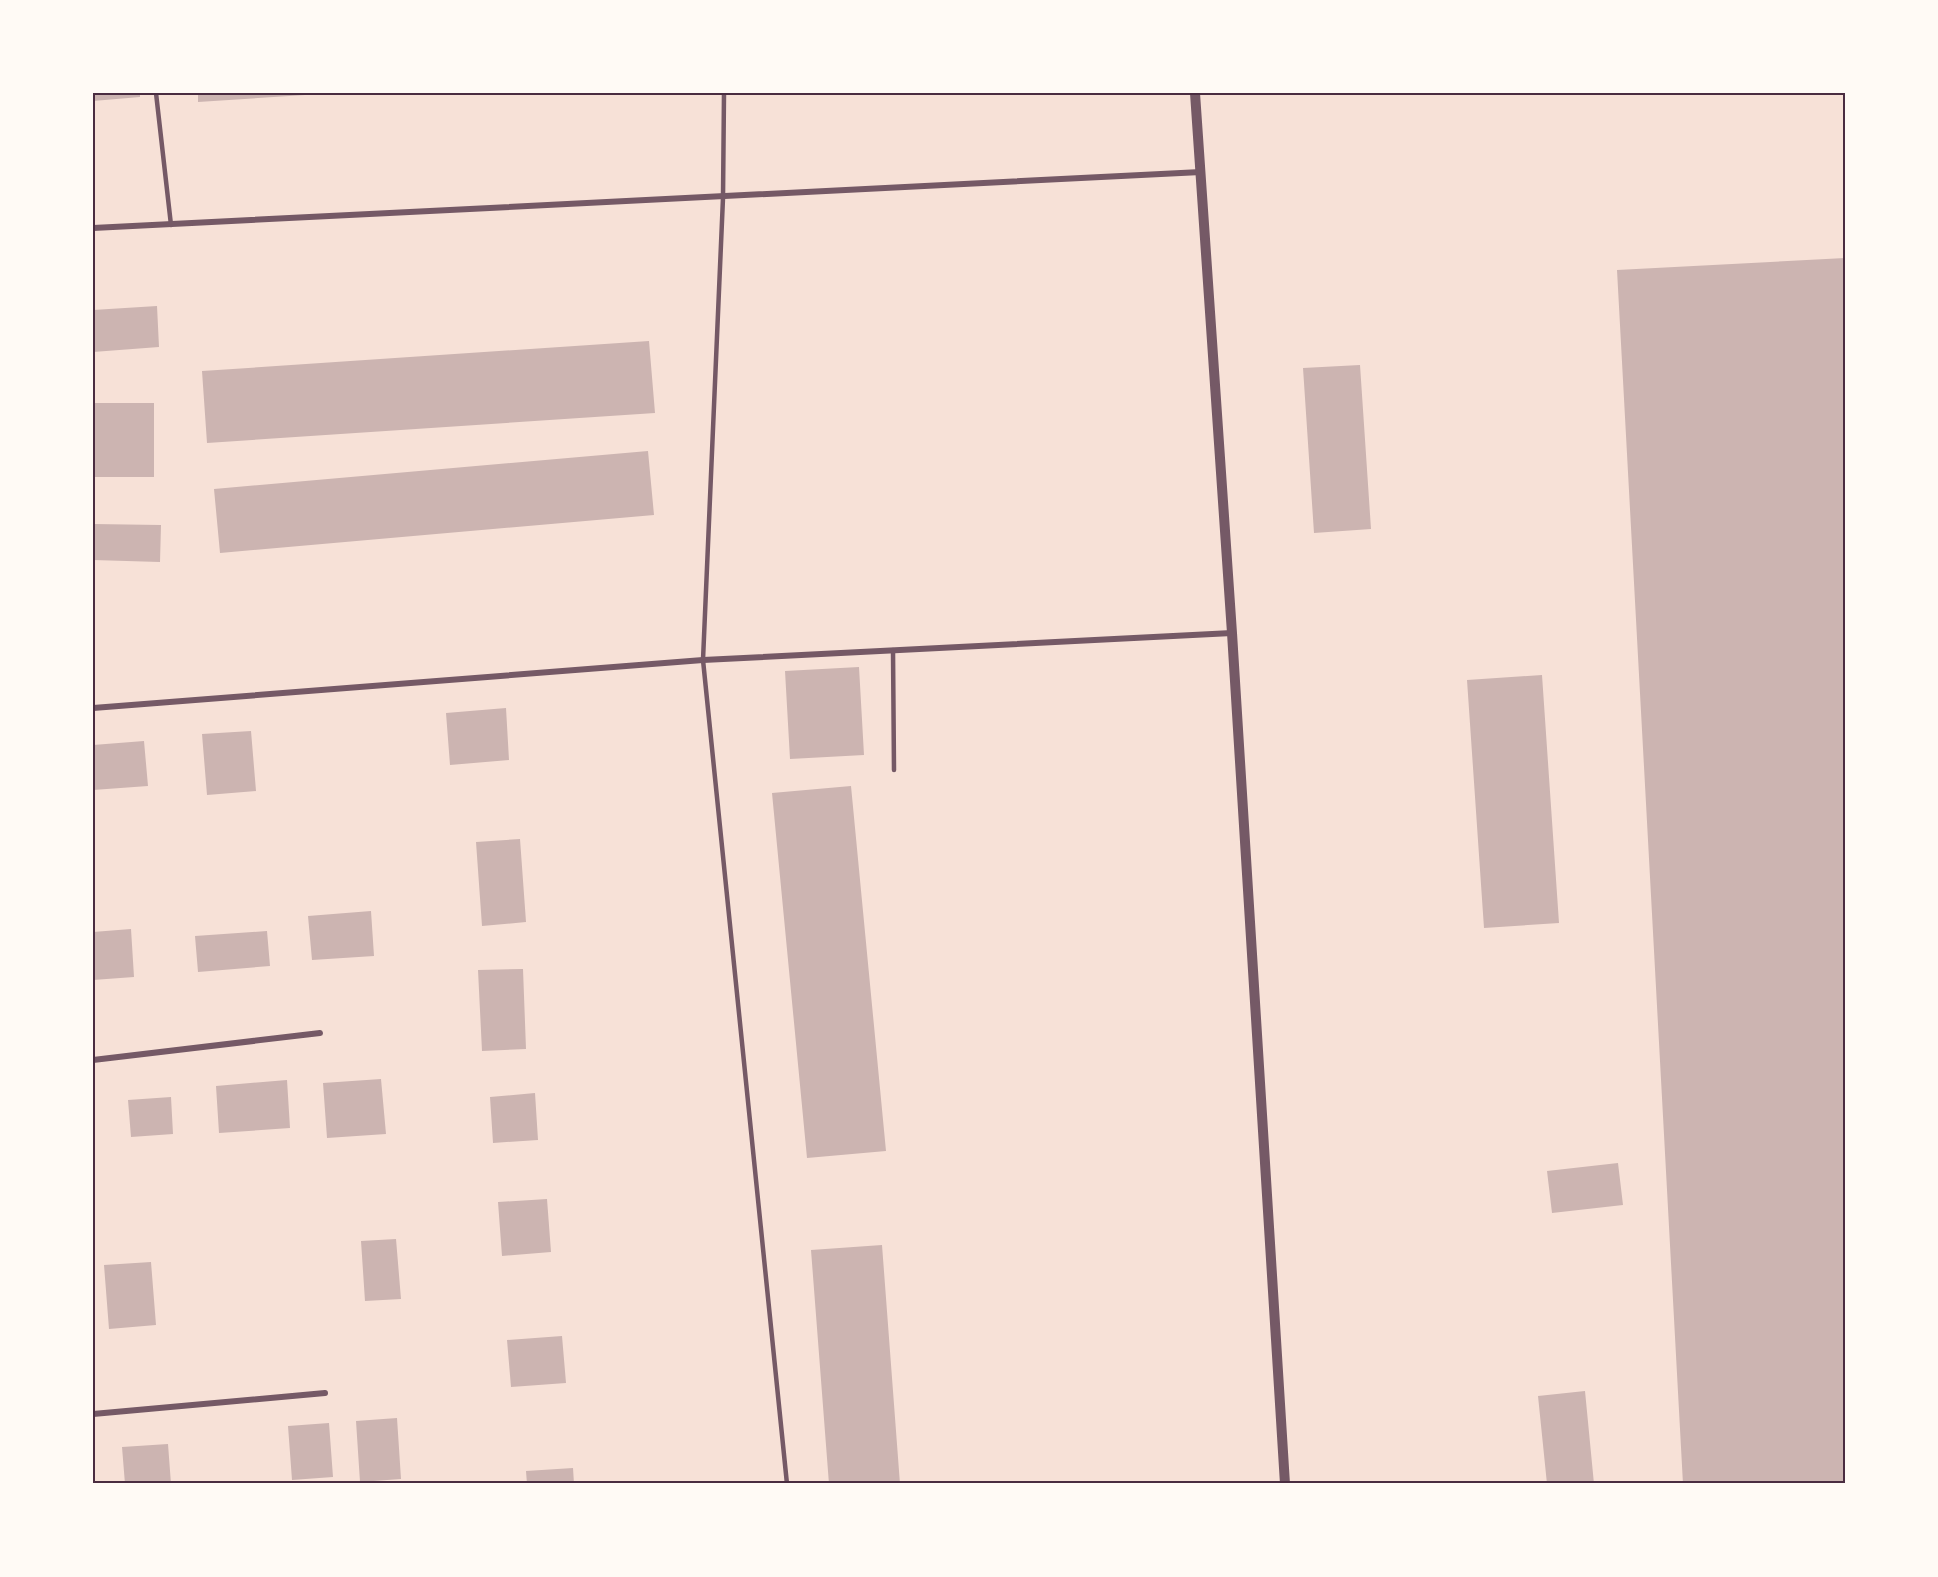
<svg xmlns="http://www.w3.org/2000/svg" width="1938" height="1577" font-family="'Golos Text',sans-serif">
<rect width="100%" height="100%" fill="#f7e1d7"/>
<path fill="#ccb4b1" d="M93,93h47v4l-47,4z
M198,93h107v2l-107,7z
M1845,258v1226h-162l-66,-1214z
M157,306l2,41 -66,5v-42z
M649,341l6,72 -448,30 -5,-72z
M1360,365l11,164 -57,4 -11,-165z
M93,403h61v74h-61z
M648,451l6,64 -434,38 -6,-64z
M93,524l68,1 -1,37 -67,-2z
M859,667l5,88 -74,4 -5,-88z
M1542,675l17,248 -75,5 -17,-248z
M506,708l3,52 -59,5 -4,-52z
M251,731l5,60 -49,4 -5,-61z
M144,741l4,45 -55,4v-45z
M851,786l35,365 -79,7 -35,-365z
M520,839l6,83 -44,4 -6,-84z
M371,911l3,45 -62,4 -4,-44z
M131,929l3,48 -41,3v-48z
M267,931l3,35 -72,6 -3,-36z
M523,969l3,80 -44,2 -4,-81z
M381,1079l5,55 -59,4 -4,-55z
M287,1080l3,48 -71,5 -3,-47z
M535,1093l3,47 -45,3 -3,-46z
M171,1097l2,37 -42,3 -3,-37z
M1618,1163l5,42 -71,8 -5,-42z
M547,1199l4,53 -49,4 -4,-54z
M396,1239l5,60 -36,2 -4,-60z
M882,1245l18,239h-71l-18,-234z
M151,1262l5,63 -47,4 -5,-64z
M562,1336l4,47 -55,4 -4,-47z
M1585,1391l9,93h-47l-9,-88z
M397,1418l4,61 -41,3 -4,-61z
M329,1423l4,54 -41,3 -4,-54z
M168,1444l3,40h-46l-3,-37z
M573,1468l1,16h-47l-1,-13z"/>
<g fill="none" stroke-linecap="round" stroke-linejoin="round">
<path stroke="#755966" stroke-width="4.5" d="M156,93l15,132
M724,93l-1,105 -20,462 84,824
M893,650l1,120"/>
<path stroke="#755966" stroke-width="6" d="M93,228l1108,-56
M93,708l610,-48 529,-27
M93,1060l227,-27
M93,1414l232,-21"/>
<path stroke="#755966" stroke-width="10" d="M1195,93l37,540 53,851"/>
</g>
<rect width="1938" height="1577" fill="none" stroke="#fffaf5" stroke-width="189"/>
<rect x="94" y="94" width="1750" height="1388" fill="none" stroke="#4a2c40" stroke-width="2"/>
</svg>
